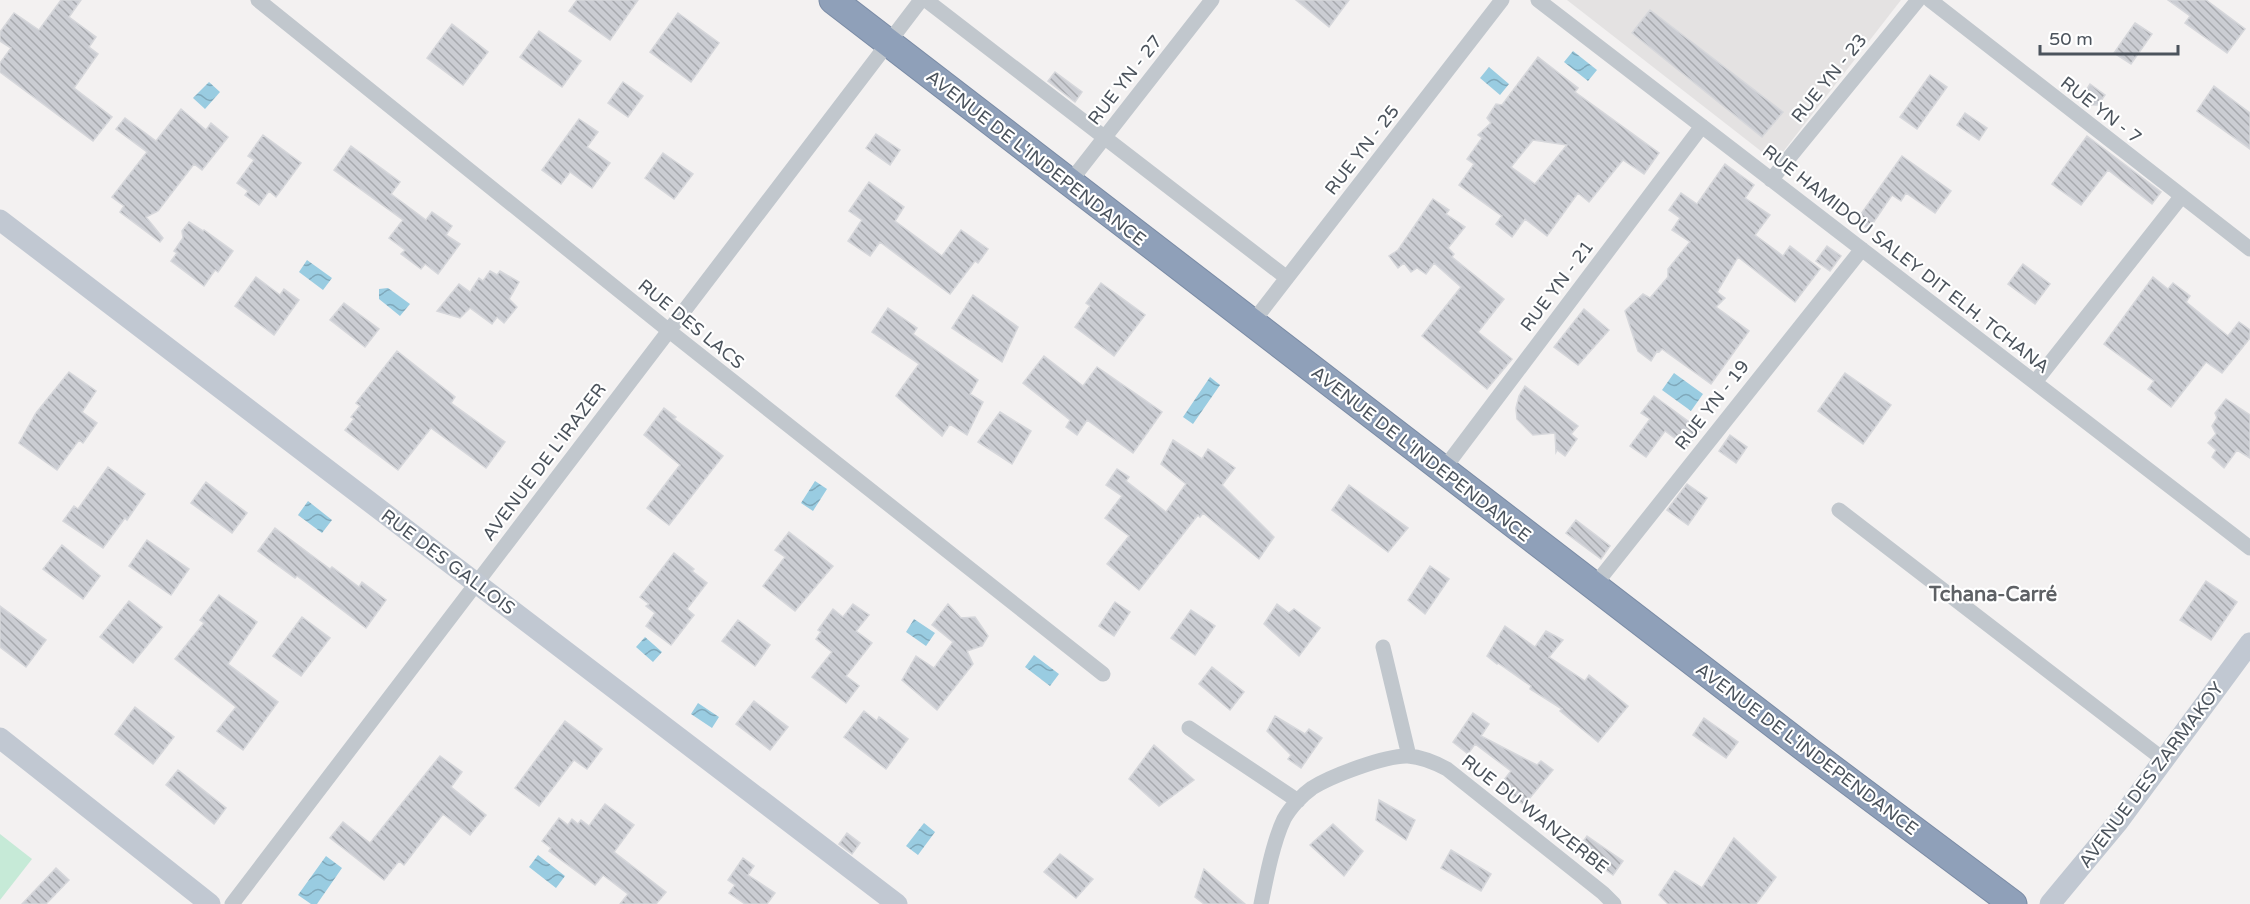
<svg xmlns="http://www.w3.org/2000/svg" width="2250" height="904" font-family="'Varela Round',sans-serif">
<defs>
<pattern id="water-waves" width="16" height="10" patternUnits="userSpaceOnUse" patternTransform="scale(1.5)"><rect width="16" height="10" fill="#99cce1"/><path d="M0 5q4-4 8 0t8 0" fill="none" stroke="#7fa8ba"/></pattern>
<pattern id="building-back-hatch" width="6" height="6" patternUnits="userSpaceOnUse" patternTransform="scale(1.5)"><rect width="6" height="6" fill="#cbcdd3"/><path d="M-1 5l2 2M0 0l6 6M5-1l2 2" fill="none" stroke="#a7a9ae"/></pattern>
</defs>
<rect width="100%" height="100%" fill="#f3f1f1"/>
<path fill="#e4e2e2" d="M1567,0h334l-126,162z"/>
<path fill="#c6ead7" d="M0,834l32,25 -32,41z"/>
<path fill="url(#water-waves)" d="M1573,51l24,19 -9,11 -24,-19z
M1489,67l20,17 -9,11 -20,-17z
M209,82l11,10 -15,17 -12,-11z
M307,260l25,18 -9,12 -24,-18z
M388,288l22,16 -10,12 -21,-17v-10z
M1674,373l29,21 -12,17 -29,-21z
M1210,377l10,8 -27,39 -10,-7z
M815,481l12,8 -14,22 -12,-8z
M308,501l24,19 -10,13 -24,-18z
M914,619l21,14 -9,13 -20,-14z
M645,637l17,15 -9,10 -17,-15z
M1034,655l25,19 -9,12 -25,-19z
M698,703l21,14 -7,11 -21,-14z
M924,823l11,9 -17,23 -12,-9z
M538,855l27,21 -9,12 -27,-21z
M326,856l16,12 -25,36h-6l-13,-9z"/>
<path fill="url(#building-back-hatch)" stroke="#d6d7db" stroke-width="1.5" fill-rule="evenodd" d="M61,0h20l-12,17 27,20 -7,10 9,7 -24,34 38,29 -19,24 -93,-69v-9l11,-15 -11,-7v-9l14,-19 25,17z
M577,0h61l-28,40 -41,-29z
M1296,0h53l-20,27z
M2168,0h38l39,29 -18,24 -42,-30 5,-7z
M1650,10l133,102 -21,25 -130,-104z
M678,13l41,30 -28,39 -41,-30z
M2135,23l17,11 -21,30 -17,-11z
M452,24l36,28 -25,33 -36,-27z
M539,31l42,30 -19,26 -42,-30z
M1538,57l40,31 -3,4 84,61 -15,21 -21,-14 -34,42 -11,-9 -31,43 -22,-17 -13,18 -16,-13 6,-8 -43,-31 15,-21 -7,-5 15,-21 -4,-3 13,-12 -4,-5 9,-14 6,1zM1533,140l34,5 -32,39 -24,-17z
M1055,72l27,20 -7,10 -27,-21z
M1930,75l17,12 -30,42 -17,-12z
M623,82l20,14 -15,21 -20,-14z
M2090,84l15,11 -7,10h-6l-11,-7z
M2214,86l36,27v36l-53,-38z
M181,109l25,21 5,-7 17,14 -26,33 -8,-6 -36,47 -12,6 17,21 -3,4 -40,-30 4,-6 -12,-9 35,-45 -31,-23 9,-11 31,23z
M1965,113l22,15 -8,12 -22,-15z
M579,119l19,13 -11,15 23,16 -18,25 -22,-16 -9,12 -19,-14z
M876,134l24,16 -10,15 -24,-17z
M263,135l38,28 -25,34 -7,-6 -10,14 -14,-10 3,-4 -11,-8 17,-23 -6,-4z
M2087,136l74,56 -9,12 -44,-34 -27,35 -29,-21z
M351,146l49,36 -9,12 35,26 6,-8 20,14 -6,9 14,9 -22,30 -13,-10 -4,5 -20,-15 4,-4 -16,-12 14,-18 -69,-50z
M663,153l30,21 -19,25 -29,-21z
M1902,156l49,35 -16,22 -29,-20 -5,8 -9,-6 -23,34 -13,-8z
M1725,164l29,21 -9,13 25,17 -15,20 28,21 7,-10 30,23 -25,33 -57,-45 -21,35 8,6 -9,9 33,24 -38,53 -49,-35 -3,3 -2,-1 -6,10 -13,-10 -13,-40 18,-17 7,4 18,-21v-8l22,-27 -18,-12 8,-12 -11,-8 12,-17 16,11z
M869,182l35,25 -9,14 47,35 19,-26 27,19 -10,14 -3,-2 -25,33 -70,-52 -10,14 -22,-15 14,-21 -13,-9z
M1433,199l16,11 -3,4 19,13 -17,21 6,6 -2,3 52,42 -26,33 34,27 -25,30 -65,-53 39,-49 -27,-24 -8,11 -9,-6 -6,4 -7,-9 -6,5 -9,-12 9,-6z
M189,222l14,9 1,-1 29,21 -15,21 -3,-2 -11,16 -33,-25 6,-8 -3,-2 9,-13 -1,-7z
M1827,246l14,10 -11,15 -14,-10z
M2023,264l27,20 -15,20 -27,-20z
M490,271l7,4 3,-4 19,11 -10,17 8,8 -13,16 -7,-6 -5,7 -22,-16 -10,10 -23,-7 22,-27 11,8 9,-14 4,3z
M256,277l24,18 4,-6 15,11 -25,35 -39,-29z
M2153,277l15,12 5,-6 17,13 -4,6 42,34 11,-14 11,8v8l-28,35 -16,-11 -35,45 -23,-18 6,-8 -50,-37z
M1101,283l44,32 -31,41 -39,-29 15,-21 -4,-3z
M973,295l45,32 -16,35 -50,-34z
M344,303l35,26 -14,18 -35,-27z
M888,308l29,20 -4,6 65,46 -8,14 13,8 -16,33 -17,-11 -8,12 -46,-40 23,-32 -47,-32z
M1584,309l25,21 -31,35 -24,-18z
M397,351l58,46 -4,6 54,39 -19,26 -55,-40 -33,42 -53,-40 9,-11 -3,-2 9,-11 -4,-3z
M1044,356l39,30 14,-19 65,45 -29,41 -46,-33 -10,15 -11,-8 4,-7 -47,-37z
M69,372l27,19 -14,21 15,11 -14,20 -4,-3 -22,30 -38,-27 17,-30z
M1845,373l46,32 -28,39 -45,-33z
M1525,386l53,40 -7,8 6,5 -12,17 -8,-6 -1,2 -1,-19 -22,2 -16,-16 -1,-11 3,-12z
M1654,396l46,34 -13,17 -22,-16 -19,26 -16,-11 20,-27 -9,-6z
M2226,399l24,16v43l-13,-8 -13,18 -12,-11 4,-7 -8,-7 8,-9 -4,-8 5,-8 -2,-5z
M664,408l12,9 -2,2 49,37 -54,69 -22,-17 33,-43 -36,-30z
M1000,412l31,19 -19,33 -34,-22z
M1730,435l17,12 -11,16 -17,-12z
M1173,440l29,19 6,-10 27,19 -13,17 52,52 -15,22 -56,-46 -3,4 -2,-2 -59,75 -32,-26 22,-28 -24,-18 17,-22 -16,-11 11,-16 12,8 -3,4 40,31 20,-28 -25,-20z
M108,467l37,27 -18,26 -2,-2 -22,30 -40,-27 11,-15 4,3z
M206,482l41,31 -15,20 -41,-30z
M1687,484l20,14 -19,27 -21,-15z
M1349,485l59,43 -20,24 -56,-42z
M1576,520l34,26 -9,13 -35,-26z
M275,528l55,41 2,-2 27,20 3,-5 24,18 -20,28 -69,-52 -2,2 -37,-27z
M789,532l44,34 -38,45 -32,-25 22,-29 -10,-7z
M147,540l42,29 -18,26 -42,-29z
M62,545l38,31 -17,23 -40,-30z
M674,553l20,16 -2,2 15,12 -20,26 7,6 -23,30 -25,-19 9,-13 -9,-7 3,-2 -9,-7z
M1430,566l19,13 -24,35 -17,-14z
M2206,581l31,21 -26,38 -31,-20z
M219,595l38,27 -29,42 50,38 -35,48 -26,-19 19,-24 -61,-48 29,-36 -4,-3z
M129,601l33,26 -29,36 -33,-26z
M1115,602l15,10 -16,24 -15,-10z
M853,604l16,11 -13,16 16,12 -26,33 13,10 -13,17 -34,-26 20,-25 -16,-13 5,-7 -3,-2 15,-21 10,8z
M948,604l13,14 14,-1 13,19 -6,10 -15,5 6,13 -36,46 -35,-30 14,-24 18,12 19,-26 -21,-17z
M1277,604l12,9 5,-4 26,19 -21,28 -35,-32z
M0,606l46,34 -20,27 -26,-20z
M1191,610l24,16 -20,29 -24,-17z
M302,617l28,21 -29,38 -28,-20z
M738,620l32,25 -15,21 -33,-25z
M1505,626l30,21 11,-16 17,9 -14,17 36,24 4,-6 39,31 -30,36 -38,-31 2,-2 -32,-20 1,-3 -33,-23 -1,1 -10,-8z
M1212,667l32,25 -14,18 -31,-26z
M754,701l34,26 -18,23 -34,-26z
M135,707l39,30 -21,27 -38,-30z
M864,711l13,10 2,-4 29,22 -22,30 -42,-32z
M1473,713l16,11 -8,12 56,29 4,-4 12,9 -29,35 -25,-19 12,-15 -36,-27 -7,10 -15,-12z
M1275,716l30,18 4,-5 13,9 -21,30 -13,-9 3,-4 -24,-24z
M1704,718l34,24 -12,16 -33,-23z
M565,721l37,28 -15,20 -13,-9 -35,46 -24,-18z
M1154,745l40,35 -35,26 -30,-27z
M440,756l22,16 -11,15 35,28 -16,20 -27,-21 -39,51 -5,-4 -15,19 -54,-42 13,-16 27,21z
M178,770l48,38 -12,16 -48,-39z
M1379,800l36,20 -9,20 -30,-20z
M605,804l29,21 -20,27 52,40 -10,12h-36l8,-10 -25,-19 -8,10 -46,-34 2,-3 -9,-7 17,-23 9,7 4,-6 6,5 3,-4 8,6z
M1333,824l30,27 -19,25 -34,-31z
M847,833l13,10 -8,11 -13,-10z
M1587,836l36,25 -10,14 -36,-25z
M1734,838l42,39 -20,27h-88l-9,-9 16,-24 27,17z
M1451,850l40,24 -10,17 -40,-23z
M1060,854l33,25 -17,19 -32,-26z
M743,858l11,8 -6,9 27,18 -8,11h-22l-16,-11 6,-8 -7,-5z
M56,868l13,12 -23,24h-24z
M1204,869l41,35h-41l-9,-7z"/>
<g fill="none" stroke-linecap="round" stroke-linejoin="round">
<defs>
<path id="highway" d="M833,0l977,752 203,152"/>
</defs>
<use href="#highway" stroke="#7a8ba5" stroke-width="29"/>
<path stroke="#c1c7cd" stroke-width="15" d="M258,0l410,330 435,344
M926,0l361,278
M1538,0l712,548
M1930,0l320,249
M1771,180l147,-180
M1069,183l143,-183
M1252,323l250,-323
M2035,382l146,-185
M1443,470l259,-344
M1839,510l325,250
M1594,586l268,-337
M1383,647l26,109
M1189,728l109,73
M232,904l689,-904
M1261,904c5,-25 12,-62 23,-85 6,-11 18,-24 28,-31 19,-12 74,-33 96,-32 14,1 26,6 39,13l156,124 11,11"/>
<path stroke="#c1c8d2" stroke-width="21" d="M0,220l897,684
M0,738l210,166
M2050,904l68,-82 132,-179"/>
<use href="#highway" stroke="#8fa0b9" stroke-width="27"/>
</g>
<g text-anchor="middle" stroke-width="4.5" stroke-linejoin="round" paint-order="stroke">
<g font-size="18" fill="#4b535c" stroke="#fff">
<text transform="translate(1829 78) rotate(-51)" y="6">RUE YN - 23</text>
<text transform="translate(1125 80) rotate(-52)" y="6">RUE YN - 27</text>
<text transform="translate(2101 110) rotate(38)" y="6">RUE YN - 7</text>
<text transform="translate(1362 150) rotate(-52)" y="6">RUE YN - 25</text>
<text transform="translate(1036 158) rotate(38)" y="6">AVENUE DE L'INDEPENDANCE</text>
<text transform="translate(1906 259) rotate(38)" y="6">RUE HAMIDOU SALEY DIT ELH. TCHANA</text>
<text transform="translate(1557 286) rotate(-53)" y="6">RUE YN - 21</text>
<text transform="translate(691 324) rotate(39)" y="6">RUE DES LACS</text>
<text transform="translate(1712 405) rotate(-52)" y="6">RUE YN - 19</text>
<text transform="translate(1421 454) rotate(38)" y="6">AVENUE DE L'INDEPENDANCE</text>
<text transform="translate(544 462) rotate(-53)" y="6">AVENUE DE L'IRAZER</text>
<text transform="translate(448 562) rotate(37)" y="6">RUE DES GALLOIS</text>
<text transform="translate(1807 749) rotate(37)" y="6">AVENUE DE L'INDEPENDANCE</text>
<text transform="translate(2151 775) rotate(-53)" y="6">AVENUE DES ZARMAKOY</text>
<text transform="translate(1535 814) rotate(38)" y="6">RUE DU WANZERBE</text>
</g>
<g font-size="20" font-weight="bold" fill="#5e6165" stroke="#fff">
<text x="1993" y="601">Tchana-Carré</text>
</g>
</g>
<path d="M2040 45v9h138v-9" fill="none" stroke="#4b535c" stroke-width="3"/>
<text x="2049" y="45" font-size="18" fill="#4b535c" stroke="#ffffff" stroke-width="4.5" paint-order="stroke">50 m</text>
</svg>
